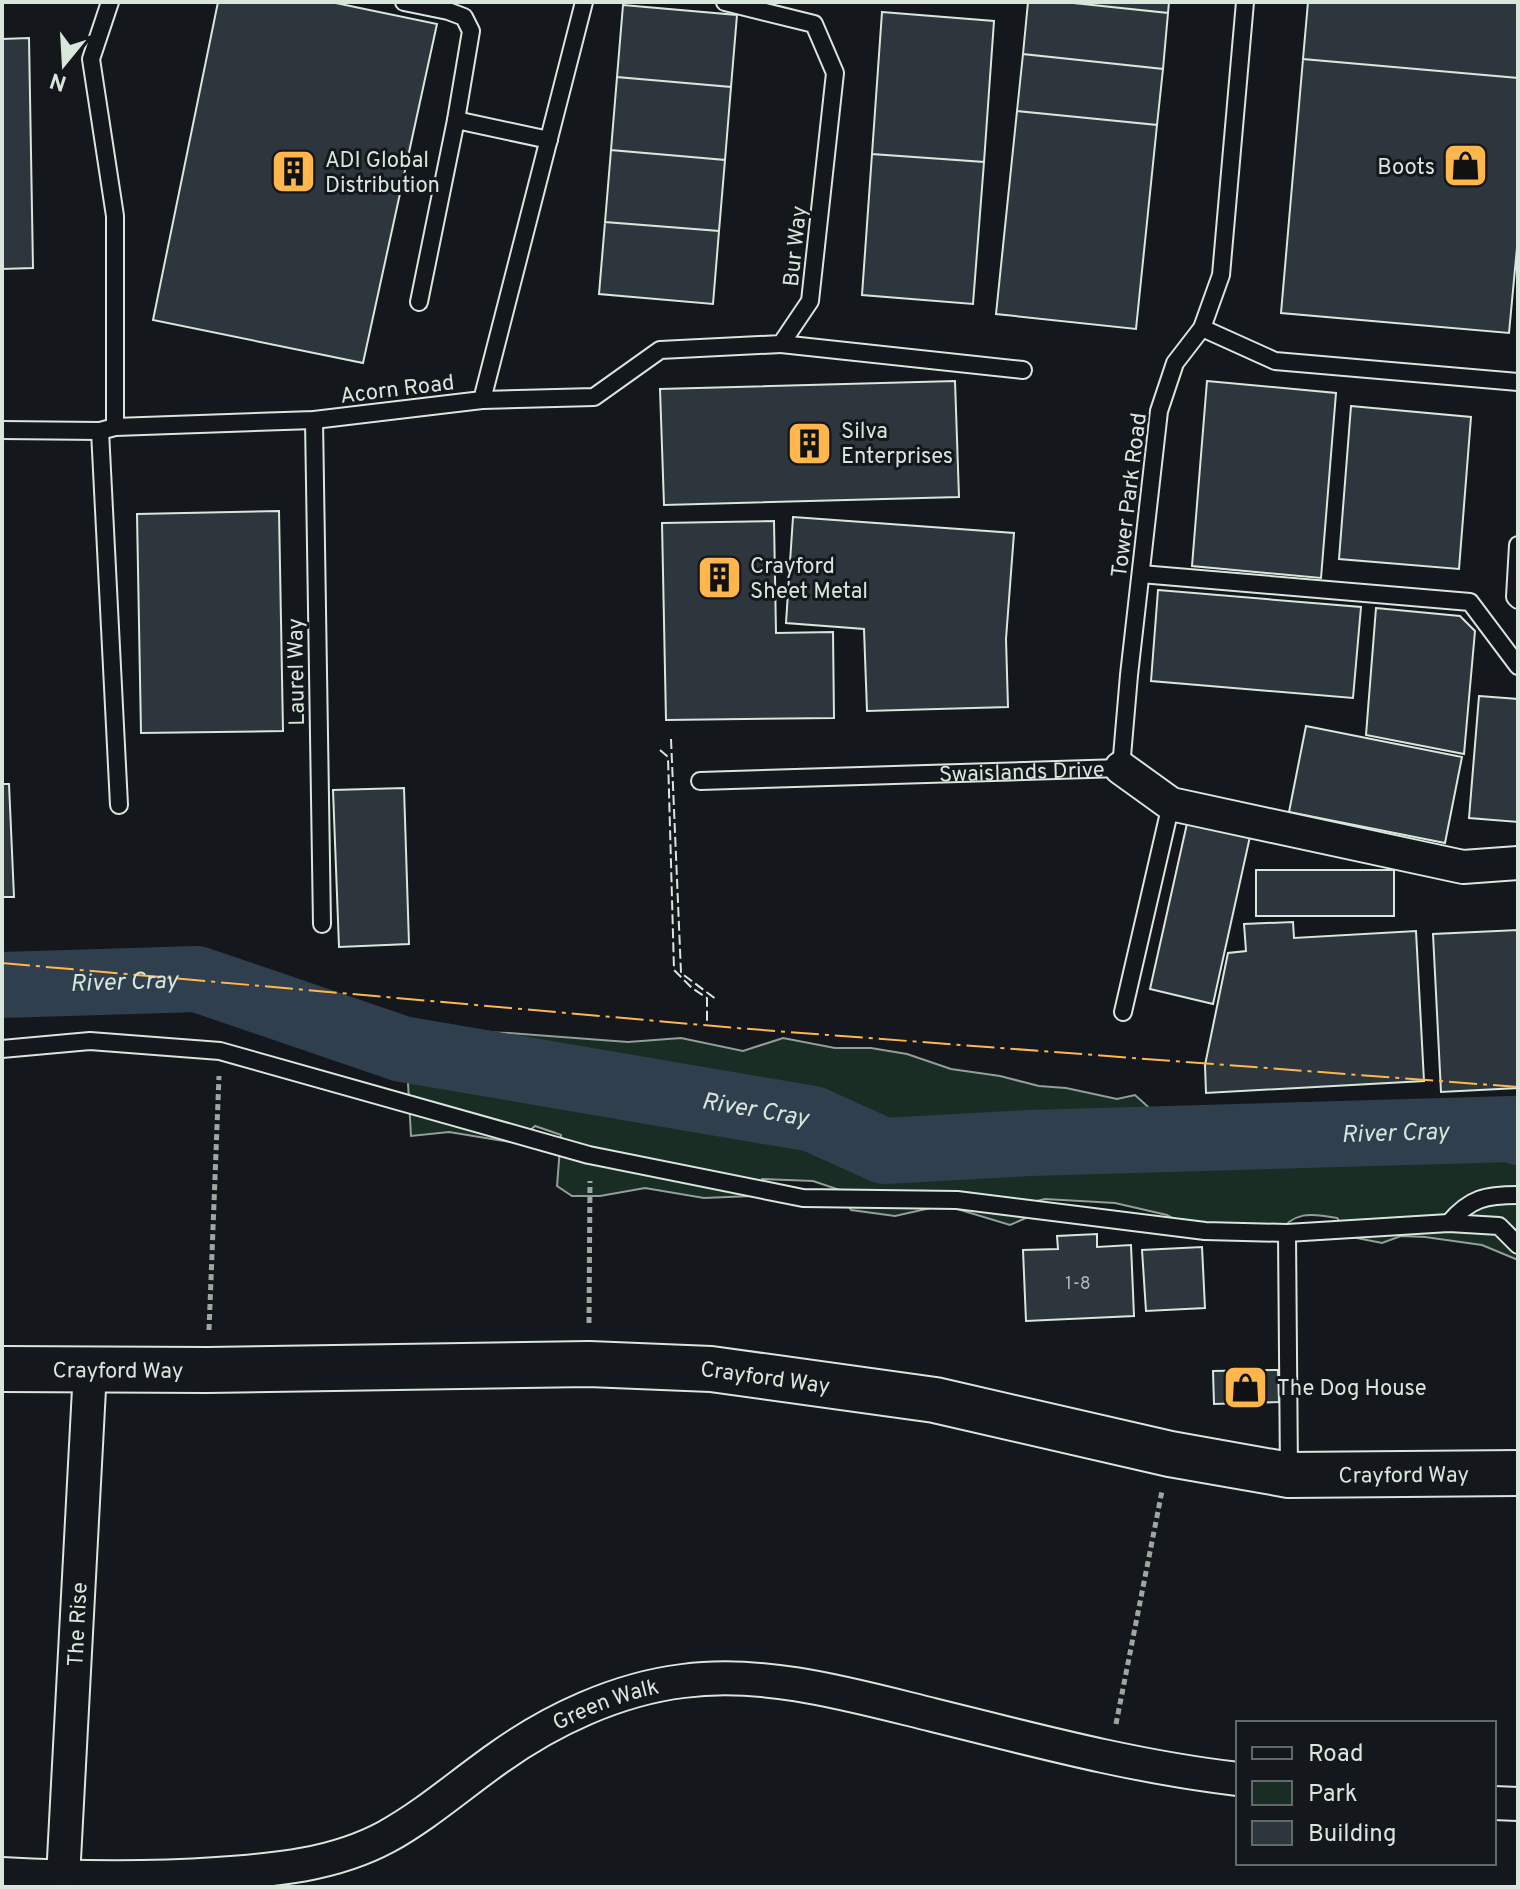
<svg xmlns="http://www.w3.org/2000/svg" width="1520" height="1889" font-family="Overpass,sans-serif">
<rect width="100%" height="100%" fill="#14181c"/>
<path fill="#1a2d24" stroke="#939e99" stroke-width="2" d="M405,1030l104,3 119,9 53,-4 62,13 40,-13 52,10h36l36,6 44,15 49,7 39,10 27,2 51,11 18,-4 21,19 31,3 66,-7 84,3 27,8 154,-5v144l-36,-15 -57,-8 -24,-1 -19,7 -30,-6 -15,-19c-27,-5 -43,-7 -61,17l-72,1 -37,-21 -52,-12 -70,-4 -13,3 -6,16 -16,7 -66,-20 -49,11 -44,-6 -11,-20 -27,-9 -51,-2 -10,17 -48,2 -59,-10 -45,8h-28l-15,-10 4,-51 -26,-9 -19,17 -67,-11 -38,4z"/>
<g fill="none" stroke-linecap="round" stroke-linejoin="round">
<path stroke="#2f3f4d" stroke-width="66" id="s1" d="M2,985l195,-6 205,70 411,70 71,32 146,-8 482,-14 6,3"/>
</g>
<path fill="#2c363c" stroke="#d8e6dc" stroke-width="2" d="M218,2h113l106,22 -74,339 -210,-43z
M1028,2h36l104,11 -5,56 -140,-15z
M1064,2h105l-1,11z
M1308,2h210v76l-215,-19z
M623,5l114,10 -6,72 -114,-10z
M882,12l112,9 -10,141 -112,-8z
M29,38l4,230 -31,1v-230z
M1023,54l140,15 -6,56 -140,-14z
M1303,59l215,19v159l-9,96 -228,-20z
M617,77l114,10 -6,73 -114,-10z
M1017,111l140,14 -21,204 -140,-15z
M611,150l114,10 -6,71 -114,-9z
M872,154l112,8 -11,142 -111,-9z
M605,222l114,9 -6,73 -114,-10z
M955,381l4,116 -295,8 -4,-116z
M1207,381l129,12 -15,185 -129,-12z
M1351,406l120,11 -12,152 -120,-10z
M279,511l4,220 -142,2 -4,-219z
M793,517l221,16 -8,106 2,68 -141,4 -3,-82 -78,-6z
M774,521l2,112 57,-1 1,86 -168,2 -4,-197z
M1158,590l203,17 -8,91 -202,-17z
M1376,608l84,8 15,15 -11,123 -98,-19z
M1479,696l39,3v123l-49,-4z
M1306,726l156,31 -17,86 -156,-31z
M2,784h7l5,113h-12z
M404,788l5,156 -70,3 -6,-157z
M1188,819l63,13 -38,172 -63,-15z
M1256,870h138v46h-138z
M1293,922l1,16 122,-7 8,150 -218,12 -1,-28 23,-112 18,-2 -2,-27z
M1518,930v158l-77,4 -8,-158z
M1097,1234v13l34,-2 3,71 -108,5 -3,-71 35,-1 -1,-13z
M1202,1247l3,61 -59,3 -4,-61z
M1278,1370l1,32 -65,2 -1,-33z"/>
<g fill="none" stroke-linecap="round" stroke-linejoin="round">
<defs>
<g id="service">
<path d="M110,2l-19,57 24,157v211"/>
<path d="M404,2l44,9 16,6 7,14 -15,89"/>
<path d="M419,302l37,-182 93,20"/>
<path d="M1202,328l73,33 243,21"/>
<path d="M781,344l242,26"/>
<path d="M482,400l112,-3 66,-47 121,-6 29,-43 25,-228 -21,-49 -89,-22"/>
<path d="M314,420l8,504"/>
<path d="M2,430l98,1 15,-4 199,-7 168,-20 102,-398"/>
<path d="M100,431l19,374"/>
<path d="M1518,545l-3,52 3,3"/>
<path d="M1141,574l329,28 48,64"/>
<path id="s2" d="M700,781l421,-13 8,-93 30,-264 16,-48 27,-35 19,-53 24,-273"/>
<path d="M1123,1012l48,-208"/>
<path d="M2,1049l88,-8 130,10 369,104 214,43 154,2 248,31 82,2 162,-10 50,3 19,19"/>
<path d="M1449,1223c21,-25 37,-28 69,-28"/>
<path d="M1287,1233l2,241"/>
</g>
<g id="minor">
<path d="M1121,768l50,36 292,63 55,-4"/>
<path d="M1494,1803l24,1"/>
<path id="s3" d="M2,1874c72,4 143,5 215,0 58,-4 117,-9 169,-37 40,-22 75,-53 112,-79 53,-38 119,-69 185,-77 83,-11 169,14 250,34 101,25 201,52 305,64"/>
<path id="s4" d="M63,1878l27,-508"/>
</g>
<g id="secondary">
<path id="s5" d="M2,1369l205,1 382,-6 122,5 224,31 235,54 119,21 229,-2"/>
</g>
</defs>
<use href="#service" stroke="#d8e6dc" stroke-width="20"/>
<use href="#minor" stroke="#d8e6dc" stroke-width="36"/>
<use href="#secondary" stroke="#d8e6dc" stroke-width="48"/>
<path stroke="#9da8a2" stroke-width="5" stroke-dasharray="6 4" stroke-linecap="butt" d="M589,1323l1,-142
M209,1330l10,-254
M1116,1724l46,-233"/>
<use href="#service" stroke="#14181c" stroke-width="16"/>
<use href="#minor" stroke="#14181c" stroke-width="32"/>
<use href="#secondary" stroke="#14181c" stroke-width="44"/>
<path stroke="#d8e6dc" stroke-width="2" stroke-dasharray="10 4" stroke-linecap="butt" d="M671,739l10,234 36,27
M660,750l8,7 6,213 18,18 15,10v23"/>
<path stroke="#ffb74d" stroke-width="2" stroke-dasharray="28 6 4 6" stroke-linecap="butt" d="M2,963l734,65 782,59"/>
</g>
<defs>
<symbol id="shop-square" viewBox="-11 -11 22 22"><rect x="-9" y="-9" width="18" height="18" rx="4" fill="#ffb74d" stroke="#14181c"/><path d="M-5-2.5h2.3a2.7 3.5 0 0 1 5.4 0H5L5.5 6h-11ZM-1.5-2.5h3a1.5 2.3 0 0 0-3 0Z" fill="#111"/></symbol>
<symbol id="building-square" viewBox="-11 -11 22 22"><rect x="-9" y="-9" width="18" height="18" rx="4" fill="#ffb74d" stroke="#14181c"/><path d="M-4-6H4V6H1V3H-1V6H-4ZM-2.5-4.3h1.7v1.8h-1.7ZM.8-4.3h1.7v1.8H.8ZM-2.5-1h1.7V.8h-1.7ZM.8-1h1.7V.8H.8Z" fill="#111"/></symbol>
</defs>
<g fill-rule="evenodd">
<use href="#shop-square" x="1440" y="140" width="51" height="51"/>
<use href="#building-square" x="268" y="146" width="51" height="51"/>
<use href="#building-square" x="784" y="418" width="51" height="51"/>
<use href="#building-square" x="694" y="552" width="51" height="51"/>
<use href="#shop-square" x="1220" y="1362" width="51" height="51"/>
</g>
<g text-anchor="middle" stroke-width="6" stroke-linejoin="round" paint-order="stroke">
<g font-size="18" fill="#adbab4">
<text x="1078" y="1289">1-8</text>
</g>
<g font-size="22" fill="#d8e6dc" stroke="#14181c" text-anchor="start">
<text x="325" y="167">ADI Global<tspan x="325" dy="25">Distribution</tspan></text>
<text x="1435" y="174" text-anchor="end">Boots</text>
<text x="841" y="438">Silva<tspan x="841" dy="25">Enterprises</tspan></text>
<text x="750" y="573">Crayford<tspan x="750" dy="25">Sheet Metal</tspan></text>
<text x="1277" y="1395">The Dog House</text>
</g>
<g font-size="22" fill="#d8e6dc" stroke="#14181c">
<text transform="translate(794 246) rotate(-84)" y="8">Bur Way</text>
<text transform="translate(397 388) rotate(-7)" y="8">Acorn Road</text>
<text transform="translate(1128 495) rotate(-83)" y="8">Tower Park Road</text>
<text transform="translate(295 672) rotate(-91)" y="8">Laurel Way</text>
<text dy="8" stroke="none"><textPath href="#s2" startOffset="322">Swaislands Drive</textPath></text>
<text dy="8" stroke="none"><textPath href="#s5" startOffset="116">Crayford Way</textPath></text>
<text dy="8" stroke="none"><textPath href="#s5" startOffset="764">Crayford Way</textPath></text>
<text dy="8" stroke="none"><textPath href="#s5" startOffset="1412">Crayford Way</textPath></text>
<text dy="8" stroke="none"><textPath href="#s4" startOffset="254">The Rise</textPath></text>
<text dy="8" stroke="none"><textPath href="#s3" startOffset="648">Green Walk</textPath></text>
</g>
<g font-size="24" font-style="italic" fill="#d8e6dc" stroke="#14181c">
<text dy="8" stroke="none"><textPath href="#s1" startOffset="122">River Cray</textPath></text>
<text dy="8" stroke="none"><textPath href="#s1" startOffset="770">River Cray</textPath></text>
<text dy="8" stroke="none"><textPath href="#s1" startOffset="1418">River Cray</textPath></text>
</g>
</g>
<rect width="1520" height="1889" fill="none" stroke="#d8e6dc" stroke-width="8"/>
<rect x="1236" y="1721" width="260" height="144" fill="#14181c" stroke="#626a69" stroke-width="2"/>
<rect x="1252" y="1747" width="40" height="12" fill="#14181c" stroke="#626a69" stroke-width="2"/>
<text x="1308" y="1761" font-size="24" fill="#d8e6dc">Road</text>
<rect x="1252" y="1781" width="40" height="24" fill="#1a2d24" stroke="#626a69" stroke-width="2"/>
<text x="1308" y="1801" font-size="24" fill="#d8e6dc">Park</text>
<rect x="1252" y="1821" width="40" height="24" fill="#2c363c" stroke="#626a69" stroke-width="2"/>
<text x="1308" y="1841" font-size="24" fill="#d8e6dc">Building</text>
<g transform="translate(64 64) rotate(198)" stroke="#14181c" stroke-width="6" paint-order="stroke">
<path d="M0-6L14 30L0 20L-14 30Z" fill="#d8e6dc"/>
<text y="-12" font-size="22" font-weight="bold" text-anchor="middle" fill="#d8e6dc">N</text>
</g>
</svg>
